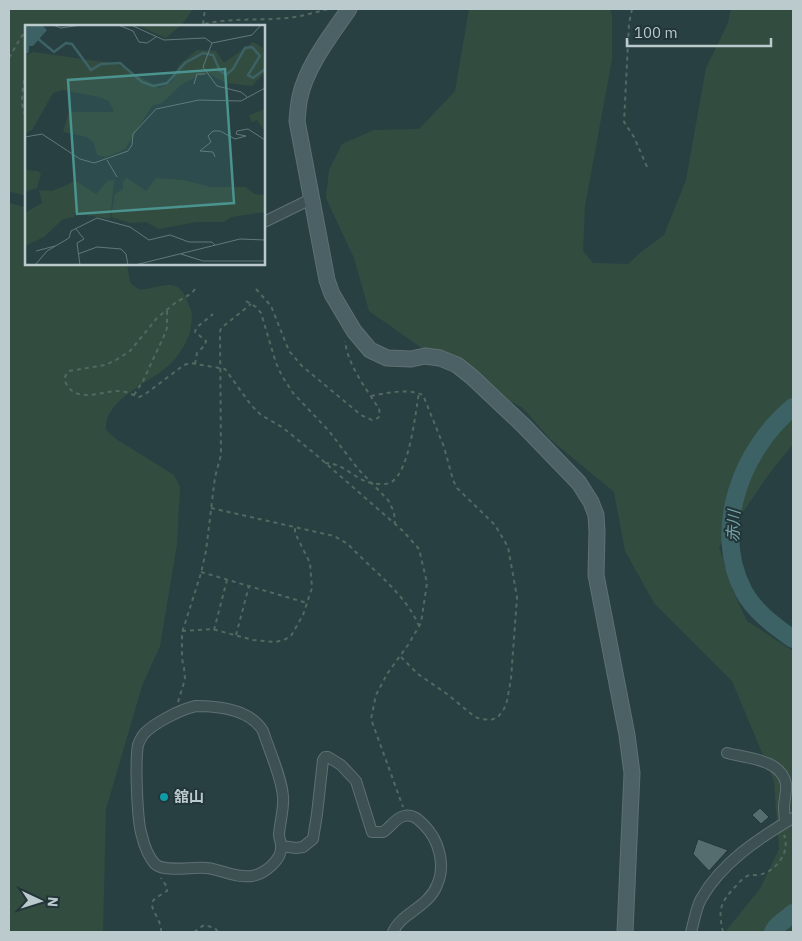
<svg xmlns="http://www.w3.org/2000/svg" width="802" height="941" font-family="'IBM Plex Sans','Noto Sans JP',sans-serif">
<rect width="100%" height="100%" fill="#294042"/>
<path fill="#334c40" d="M9,9h184l-12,17h-155v170l-17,-5z
M469,9h141l2,6v44l-27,147 -2,45 10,12 35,1 13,-12 23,-17 22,-55 20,-112 22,-45 3,-14h62v435l-24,30 -50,73 14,44 14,30 46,30v281h-68l35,-43 19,-40 -5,-68 -42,-100 -78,-78 -29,-52 -11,-59 -64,-53 -27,-31 -70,-38 -84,-59 -15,-53 -28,-60 3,-28 13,-26 32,-14 45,-1 36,-38z
M9,203l17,4v57h101l3,18c2,2 6,6 9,7 12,2 27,-8 38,-2 7,4 10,13 12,19 4,7 3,11 2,19 -1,15 -13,32 -24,42 -19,16 -64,34 -61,63l10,9 58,36 6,12 -3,57 -17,102 -18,40 -36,123 -3,123h-94z"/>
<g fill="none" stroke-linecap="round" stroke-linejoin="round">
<path stroke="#3c6265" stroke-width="18" d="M793,407c-51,42 -82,122 -49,185 11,20 31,34 49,47
M773,932l4,-6 16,-13"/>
</g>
<path fill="#556d6f" stroke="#24373a" d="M760,808l9,9 -8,7 -9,-9z
M698,839l30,11 -19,21 -16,-17z"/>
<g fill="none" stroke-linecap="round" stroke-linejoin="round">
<defs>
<path id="street" d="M264,222l47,-23
M196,706c23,0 54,3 67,25 6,19 19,47 20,66 1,12 -3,25 -4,37 0,5 2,7 2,11 2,15 -17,29 -29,31 -18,2 -29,-6 -45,-8 -13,-2 -42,5 -52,-4 -6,-7 -11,-19 -13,-28 -5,-14 -7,-75 -4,-91 1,-3 3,-7 5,-10 9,-11 38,-26 53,-29z
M727,753c18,5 55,6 59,31 1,8 -2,15 -2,23 0,5 1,11 1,16
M281,846l15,2 7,-1 10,-8 4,-25 6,-54 2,-3h3l13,8 15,16 16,51h11c7,-4 12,-14 21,-16 9,-2 14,3 20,9 15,15 22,40 13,60 -9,23 -35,27 -44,47
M691,932c3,-10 5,-24 10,-33 20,-36 58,-61 92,-81"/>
<path id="secondary" d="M349,9c-18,26 -43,58 -49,88 -2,8 -2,16 -3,24l30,159 5,14 22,37 16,19 17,8 24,1 14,-3 15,2 17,7 15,12 52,49 55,57 12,19 5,13 1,17 -1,43 31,160 5,38 -7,159"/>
</defs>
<use href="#street" stroke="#5f7073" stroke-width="12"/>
<use href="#secondary" stroke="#5f7073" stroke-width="17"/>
<path stroke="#536861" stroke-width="2" stroke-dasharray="4 4" stroke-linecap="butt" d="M632,9l-3,15 -5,98 10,15 14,32
M203,24l2,-15
M197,26c29,-9 60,-5 90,-8 14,-1 28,-6 42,-9
M9,58l12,-21 5,-5
M26,72c-3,16 -7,30 0,45
M195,289l-3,4 -17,10 -18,15 -27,33 -14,9 -11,5 -36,6c-4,4 -6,9 -2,14 10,18 36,6 52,6 8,0 13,4 20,6l5,-2 40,-30 6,-2 35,6 26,36 10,10 21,12 32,26 89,78 16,18 8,34 -6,40 -13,22 -21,29 -11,21 -5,24 32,88
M256,289l15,17 18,45 13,15 59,49 11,5 6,-2 2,-3 -1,-6c-13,-21 -31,-43 -34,-68
M246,301l10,6 5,6 15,50 6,13 11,17 36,38 29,38 30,31 6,12 1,12
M195,364l2,-11 8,-8 1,-4 -11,-9 1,-4 17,-14
M134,395l9,-14 20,-43 4,-10v-18
M371,396c16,-3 36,-8 52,-1l21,52 9,33 4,8 38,37 13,22 9,50 -6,82 -4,22 -3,8 -6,8 -7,3 -10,-1 -6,-2 -28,-23 -29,-20 -17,-17
M325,463c17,0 27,13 42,19 7,2 20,4 26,-1 17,-14 22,-66 26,-88
M211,508l123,28 14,8c24,26 57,49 71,82
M793,532v5
M201,572l106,31
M214,630l13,-50
M182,631l30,-2 41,11 22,2 9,-2 7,-4 12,-21 9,-27 -2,-25 -15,-30v-6
M236,635l13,-49
M178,702l7,-23 -1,-11 -2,-9v-26l19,-60 5,-22 9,-74 6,-22 -1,-123 1,-4 30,-24
M161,932c1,-13 -13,-24 -8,-31 2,-4 10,-7 14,-10v-4l-6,-9
M194,932l10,-7 11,3 3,4
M723,932c-5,-22 -3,-29 12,-45 4,-4 9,-11 15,-12 3,-1 6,1 8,0 18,-3 33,-23 26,-40"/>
<use href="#street" stroke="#3d5052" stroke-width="10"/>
<use href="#secondary" stroke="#4c6165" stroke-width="15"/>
</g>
<circle fill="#0f9aa8" stroke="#223538" stroke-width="2" cx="164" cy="797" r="5"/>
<g text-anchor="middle" stroke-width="4" stroke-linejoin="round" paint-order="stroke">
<g font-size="15" font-weight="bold" fill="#bbcacc" stroke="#223538" text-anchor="start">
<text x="174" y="802">舘山</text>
</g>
<g font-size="16" font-style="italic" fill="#76a4a8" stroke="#223538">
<text transform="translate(733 526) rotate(-87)" y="6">赤川</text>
</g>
</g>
<g transform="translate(25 25)">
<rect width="240" height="240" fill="#294042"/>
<path d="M112,0h44l-15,13zM228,17l10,6 2,24 -13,14 -27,-3 -15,-9 -12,2 -16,8 -20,19 -10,3 -27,43 -19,8 -9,-2 -3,-12 -7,-6 -24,-5 5,-18 5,-2h41l-5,-11 -10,-4 -36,-7 -10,3 -21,37 -7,3v-77l8,-4 84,12 43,24 12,-6 7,-17 18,-15 19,1 8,12zM240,84v19l-2,1 -6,-9 -5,2 -3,-7zM0,145l13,1 3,3 -4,14 -12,4zM102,153l19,13 10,-13 27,2 28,7h35l8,7 11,1v17l-34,5 -7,5h-28l-37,7 -13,-7 -16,1 -19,-6 4,-23 8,-5v-8zM89,155l-4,39 -35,-6 -1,4 -11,2 -19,18 -19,9v-33l17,-10 -3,-13 13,1 24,-10 20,13 11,-13z" fill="#334c40"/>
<path d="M0,0h17l5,5 -14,16h-4v6l-4,3z" fill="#3c6265"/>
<path fill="none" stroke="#3c6265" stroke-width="2.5" d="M12,13l17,14 12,-9 6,1 19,26 10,-6 19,-1 22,19 11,4 14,-3 18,-20 18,-10 10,2 7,16 6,4 7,-6 12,-21 7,-1 8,9 -12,19 5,3 12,-9"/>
<path fill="none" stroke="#637779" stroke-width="1" d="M28,0l8,3 20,-3M93,0l15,6 6,11 8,1 9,-6M106,0l33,15 41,-2 7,5M169,59l3,-10h8M222,72l-6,-5 -24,-6 -14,-19 9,-24 40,-8 9,-10M0,112l17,-3 38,25 14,4 34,-12 4,-6 1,-11 23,-25 43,-9 42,1 24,-13M190,132l-2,-5 -13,-1 11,-9 -3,-6 5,-5h7l15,8 11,-3 -10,-2 1,-3 11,-2 17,11M82,135l10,17M51,204l8,10 -7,4 3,22M11,226l19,-5M53,229l19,-7 24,2 5,5 2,11M156,229l22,7h62M10,240l12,-14 22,-13 2,-7 26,-13 33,9 19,13 21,-5 19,7h23l3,3M110,240l105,-26 25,1"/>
<path fill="#4b938f" fill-opacity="0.15" stroke="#4b938f" stroke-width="2.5" d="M200,44l9,134 -157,11 -9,-134z"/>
<rect width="240" height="240" fill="none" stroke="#bbcacc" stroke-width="2.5"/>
</g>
<rect width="802" height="941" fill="none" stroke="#bbcacc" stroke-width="20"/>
<g transform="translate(40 901) rotate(94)" stroke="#223538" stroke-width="4" paint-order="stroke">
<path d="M0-4L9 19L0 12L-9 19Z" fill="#bbcacc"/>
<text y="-8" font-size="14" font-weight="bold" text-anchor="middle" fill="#bbcacc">N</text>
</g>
<path d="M627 38v8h144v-8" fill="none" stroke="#bbcacc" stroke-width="2.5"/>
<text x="634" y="38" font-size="15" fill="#bbcacc" stroke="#223538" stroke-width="4" paint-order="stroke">100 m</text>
</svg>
